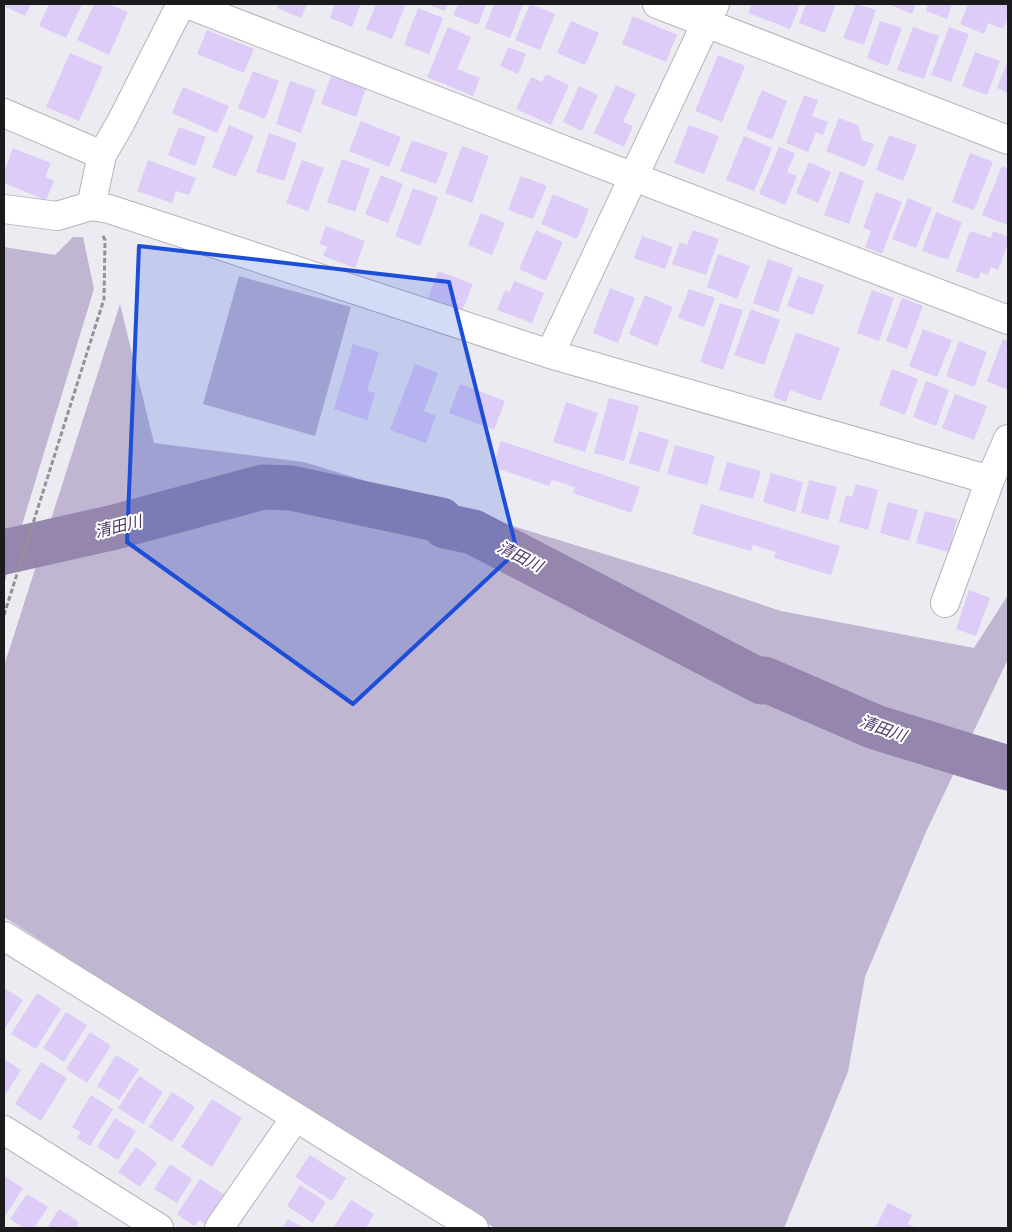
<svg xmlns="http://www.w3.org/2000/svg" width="1012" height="1232" font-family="'Noto Sans','Noto Sans JP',sans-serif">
<rect width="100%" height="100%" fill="#edebf2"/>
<path fill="#c0b6d2" d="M73,237h10l11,52 -90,295v-337l51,8z
M239,276l112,31 -36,129 -112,-32z
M120,304l34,139 150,19 369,113 108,36 193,37 34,-53v64l-82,173 -61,145 -17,95 -64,156h-289l-320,-201 -171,-110v-251z"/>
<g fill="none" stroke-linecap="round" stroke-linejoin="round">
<path stroke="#9586ae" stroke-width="45" d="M4,552l111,-25 148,-40 28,1 150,32 4,6 28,6 289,150 2,-3 111,48 133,41"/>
</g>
<path fill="#dcccf7" d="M4,4h27l-6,12 -21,-10z
M49,4h33l-16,34 -27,-12z
M94,4h14l20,8 -19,43 -32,-15z
M279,4h28l-6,14 -24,-10z
M335,4h26l-9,23 -22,-9z
M376,4h24l5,2 -13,33 -26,-10z
M427,4h21l-3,7z
M458,4h28l-8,21 -25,-10z
M494,4h29l-13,34 -25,-10z
M530,4l25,10 -15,36 -25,-10z
M752,4h48l-10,25 -42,-16z
M806,4h30l-11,29 -26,-10z
M856,4l20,6 -12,35 -21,-7z
M890,4h26l-4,10 -22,-9z
M928,4h24l-5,15 -21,-8z
M968,4h40v13l-5,12 -15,-6 -4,11 -24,-10z
M418,8l25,10 -14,36 -25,-9z
M633,16l44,19 -11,27 -44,-18z
M571,21l28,12 -14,32 -28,-12z
M880,21l22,7 -14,38 -21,-8z
M448,27l23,10 -14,32 23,9 -7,18 -46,-19z
M913,27l26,9 -15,43 -27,-9z
M949,27l20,7 -18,48 -20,-7z
M207,30l47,19 -10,24 -47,-19z
M508,47l18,7 -8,20 -18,-8z
M975,52l25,9 -13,34 -25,-9z
M70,53l33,14 -24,54 -33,-14z
M718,55l27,11 -23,56 -27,-11z
M1008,60v33l-11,-5z
M253,71l26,10 -14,38 -27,-11z
M546,74l23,11 -18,40 -35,-16 15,-32 11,5z
M331,76l35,12 -10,29 -35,-13z
M290,81l26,9 -15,43 -25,-9z
M616,85l20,9 -13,28 10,4 -9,21 -30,-14z
M579,86l19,9 -16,36 -19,-9z
M183,87l46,19 -12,27 -45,-20z
M762,90l25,11 -15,39 -26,-11z
M804,95l14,5 -6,16 16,6 -5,13 -7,-3 -8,20 -22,-9z
M839,118l19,7 4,15 12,4 -9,23 -39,-16z
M361,121l40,16 -12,30 -40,-16z
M229,125l25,11 -18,41 -24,-10z
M689,125l30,11 -15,38 -30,-11z
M179,127l27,10 -11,29 -27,-11z
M269,133l28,10 -13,38 -28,-9z
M889,135l28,10 -14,36 -27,-11z
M744,136l28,12 -18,43 -28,-11z
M412,140l36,13 -12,31 -36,-13z
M462,146l27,10 -17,47 -27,-10z
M779,147l16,6 -8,19 10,4 -12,29 -26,-11z
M13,148l38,15 -6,14 9,4 -8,19 -42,-17v-11z
M970,153l23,9 -19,48 -22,-8z
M342,159l28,10 -15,43 -28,-10z
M148,160l48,18 -7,17 -13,-4 -4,12 -35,-12z
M302,160l22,8 -16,43 -22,-8z
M809,162l22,10 -13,31 -22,-10z
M1002,166l6,3 -1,56 -25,-10z
M840,171l24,10 -15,43 -25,-9z
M381,175l22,9 -15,39 -23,-9z
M521,176l26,10 -14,33 -25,-9z
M413,188l25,9 -18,49 -25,-10z
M876,192l26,10 -20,52 -17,-7 6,-16 -8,-3z
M553,194l36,15 -12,30 -36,-15z
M908,198l24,10 -16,40 -24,-9z
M936,212l26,10 -14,38 -26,-9z
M481,213l24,10 -13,32 -24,-10z
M326,226l39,15 -10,27 -32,-12 4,-9 -8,-3z
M536,230l27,12 -17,39 -27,-12z
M693,230l26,9 -13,36 -34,-11 8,-22 7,3z
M970,231l21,7 2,-7 15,6v6l-10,27 -7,-3 -3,8 -7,-3 -3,7 -22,-8z
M642,236l31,11 -8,22 -31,-11z
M718,254l32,12 -13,33 -30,-12z
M768,259l25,9 -15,44 -25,-9z
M438,271l35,13 -11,27 -34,-13z
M798,276l26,9 -11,30 -26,-9z
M514,281l30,12 -12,30 -35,-13 8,-20 5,2z
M610,288l25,10 -17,45 -25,-10z
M689,289l26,9 -11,29 -26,-9z
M872,290l22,8 -15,43 -22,-8z
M645,295l28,12 -16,39 -28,-12z
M902,298l21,8 -16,43 -21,-8z
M720,303l23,7 -20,60 -23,-8z
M751,309l29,11 -16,45 -30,-10z
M923,329l29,11 -15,37 -28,-11z
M796,332l44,16 -19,53 -31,-11 -4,12 -13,-5z
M1003,339l5,2v49l-21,-9z
M959,341l28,11 -13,35 -28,-11z
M353,344l26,8 -12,39 8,2 -8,27 -33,-11z
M415,364l23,9 -14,38 12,5 -10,27 -36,-13z
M892,369l26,10 -13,36 -26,-10z
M926,381l23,9 -13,36 -23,-9z
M460,384l45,17 -11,29 -45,-17z
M955,394l32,12 -13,34 -32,-12z
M609,398l30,8 -15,55 -30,-8z
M566,402l32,11 -13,39 -32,-10z
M639,431l30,9 -10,32 -30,-9z
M501,441l139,46 -9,26 -58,-20 2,-6 -23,-7 -3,6 -56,-19z
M675,445l40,11 -8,29 -40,-11z
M727,462l34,9 -8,28 -34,-9z
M771,473l32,9 -8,30 -32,-10z
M809,480l28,7 -9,33 -27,-7z
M856,484l22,6 -10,40 -29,-8 7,-27 6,2z
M888,502l30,8 -9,31 -29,-8z
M701,504l139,42 -9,29 -57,-17 2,-6 -23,-7 -2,6 -59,-17z
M925,511l32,8 -8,33 -33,-9z
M969,590l21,8 -14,38 -20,-7z
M4,988l19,12 -19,30z
M37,993l24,16 -25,40 -25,-15z
M66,1012l21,13 -23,37 -21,-14z
M90,1032l21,14 -24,37 -21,-14z
M116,1055l23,14 -20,31 -22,-14z
M4,1059l17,11 -17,27z
M41,1062l26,16 -26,43 -26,-17z
M139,1076l24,16 -20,32 -25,-16z
M172,1092l23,15 -23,35 -23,-15z
M91,1095l22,14 -23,37 -13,-8 4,-6 -9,-5z
M212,1099l30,19 -30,49 -31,-20z
M115,1118l21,13 -18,29 -21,-13z
M136,1147l21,16 -17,24 -22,-15z
M310,1155l36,23 -14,23 -37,-24z
M170,1164l22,15 -15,24 -23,-14z
M4,1176l19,12 -19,30z
M200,1179l25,16 -20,29 -6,-4 -5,6 -17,-12z
M300,1185l26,17 -13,21 -26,-17z
M27,1194l21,13 -14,21h-11l-13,-9z
M351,1200l23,14 -8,14h-33z
M888,1203l24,12 -4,9 9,4h-42z
M59,1209l20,13 -3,6h-29z
M288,1219l16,9h-22z"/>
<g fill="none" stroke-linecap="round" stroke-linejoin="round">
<defs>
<path id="minor" d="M187,4l447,173 374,143
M657,4l351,136
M4,113l98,42
M91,206l11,-51 18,-31 61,-120
M4,209l53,7 34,-10 18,3 441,145 440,126 18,-41
M550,354l165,-350
M945,603l45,-123
M4,936l470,292
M4,1130l155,98
M219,1228l76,-110"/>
</defs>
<use href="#minor" stroke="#b5b2ba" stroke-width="30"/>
<path stroke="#949297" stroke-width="3" stroke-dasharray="5 2.5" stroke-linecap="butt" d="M4,615l100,-316 1,-59 -3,-6"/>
<use href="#minor" stroke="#fff" stroke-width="28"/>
</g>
<path fill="#1d4ed8" fill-opacity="0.2" stroke="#1d4ed8" stroke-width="4" stroke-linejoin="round" d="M139,246l310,36 68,269 -164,153 -226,-162z"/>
<g text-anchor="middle" stroke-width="4" stroke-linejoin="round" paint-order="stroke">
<g font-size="16" font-style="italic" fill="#4d366b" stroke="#fff">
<text transform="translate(118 526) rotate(-14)" y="6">清田川</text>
<text transform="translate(520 556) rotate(27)" y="6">清田川</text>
<text transform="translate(883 728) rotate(20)" y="6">清田川</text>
</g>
</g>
<rect width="1012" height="1232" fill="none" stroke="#1b1a1d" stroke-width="10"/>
</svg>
